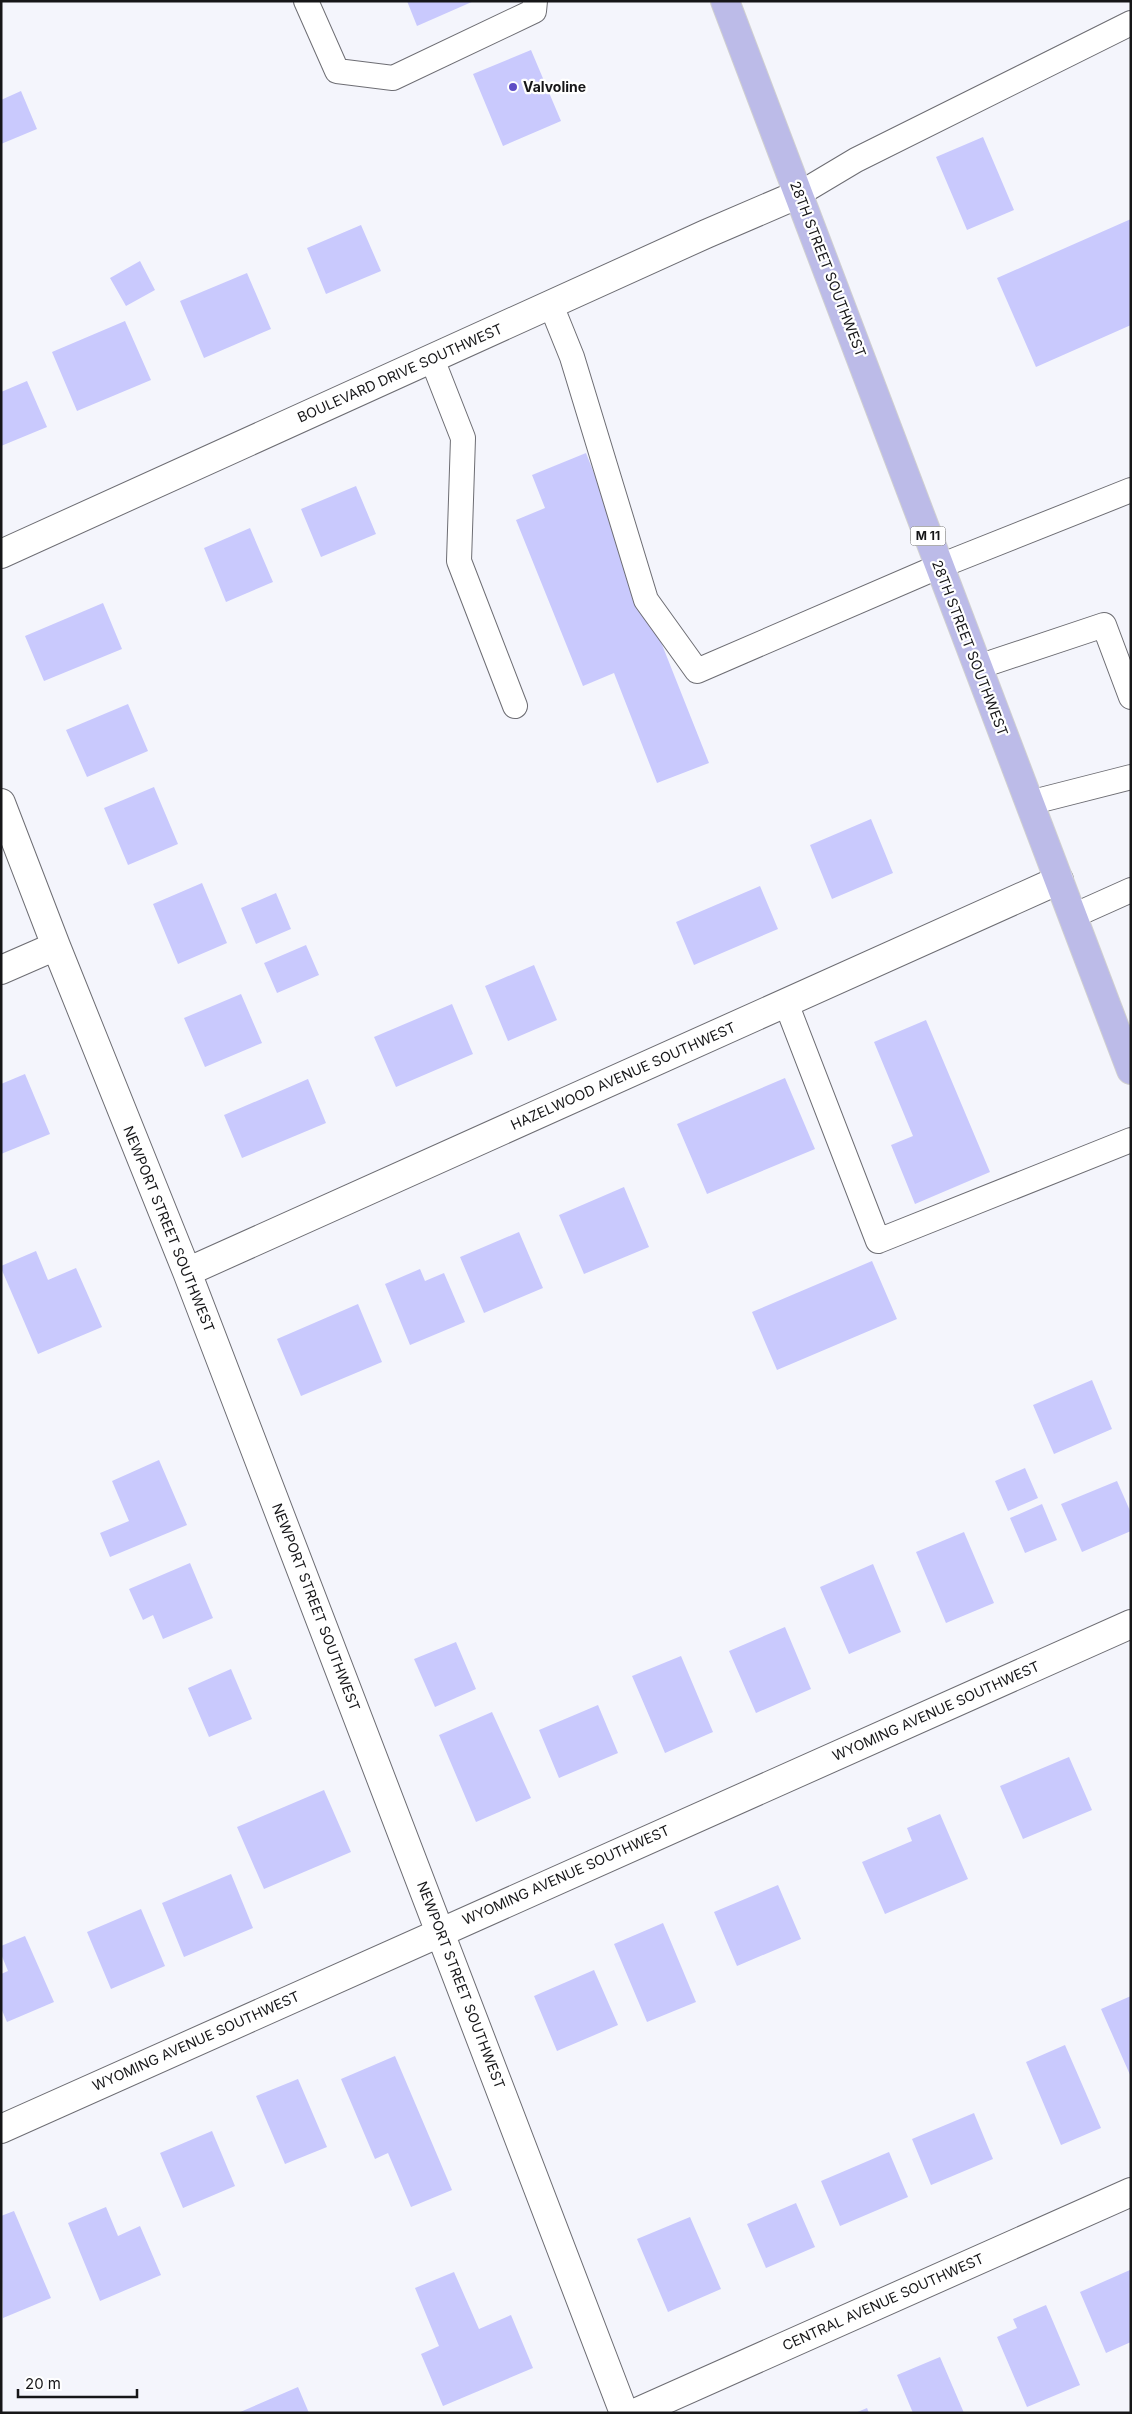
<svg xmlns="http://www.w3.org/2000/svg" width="1132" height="2414" font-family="Inter,sans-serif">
<rect width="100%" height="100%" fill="#f4f5fc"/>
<path fill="#c9c9fd" d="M407,1h67l-57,25z
M531,50l30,71 -58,25 -30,-72z
M21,91l16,38 -36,15v-44z
M983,137l31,73 -47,20 -31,-73z
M1131,219v106l-95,42 -39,-89z
M361,225l20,46 -55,23 -19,-46z
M140,261l15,29 -29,16 -16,-28z
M247,273l24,56 -67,29 -24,-57z
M125,321l26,59 -74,31 -25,-59z
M27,381l20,46 -46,19v-54z
M586,453l123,310 -52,20 -43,-110 -31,13 -67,-166 29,-12 -13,-33z
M356,486l20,48 -55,23 -20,-48z
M250,528l23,54 -47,20 -22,-54z
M103,603l19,46 -78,32 -19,-45z
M128,704l20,47 -61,26 -21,-47z
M154,787l24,57 -50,21 -24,-57z
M871,819l22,54 -61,26 -22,-54z
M202,883l25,60 -49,21 -25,-60z
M760,886l18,43 -84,36 -18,-43z
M276,893l15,36 -35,15 -15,-36z
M306,945l13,30 -42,18 -13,-30z
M534,965l23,55 -49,21 -23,-55z
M241,994l21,49 -57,24 -21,-49z
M452,1004l21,50 -77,33 -22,-50z
M926,1020l64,152 -75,32 -24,-59 22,-9 -39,-94z
M25,1074l25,60 -49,20v-70z
M785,1078l30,71 -108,45 -30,-70z
M308,1079l18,44 -84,35 -18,-43z
M624,1187l25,60 -65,27 -25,-59z
M519,1232l24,56 -59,25 -24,-56z
M36,1251l12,29 28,-12 26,59 -64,27 -37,-86v-2z
M872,1261l25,58 -120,51 -25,-58z
M420,1269l5,12 19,-8 21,49 -55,23 -25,-61z
M358,1304l24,58 -81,34 -24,-57z
M1092,1380l20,49 -58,25 -21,-49z
M159,1460l28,65 -77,32 -10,-24 29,-12 -17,-40z
M1025,1468l13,30 -30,13 -13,-30z
M1117,1481l14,32v18l-49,21 -21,-48z
M1042,1504l15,36 -32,13 -15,-35z
M964,1532l30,71 -48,20 -30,-71z
M190,1563l23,55 -50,21 -10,-24 -10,5 -14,-31z
M873,1564l28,68 -52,22 -29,-67z
M785,1627l26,62 -55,24 -27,-62z
M456,1642l20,47 -41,18 -21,-48z
M681,1656l32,76 -48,21 -33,-77z
M231,1669l21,50 -43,18 -21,-49z
M598,1705l20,48 -59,25 -20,-48z
M492,1712l39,86 -55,24 -37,-87z
M1069,1757l23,53 -69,29 -23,-53z
M324,1790l27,62 -87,37 -27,-62z
M940,1814l28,65 -83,35 -23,-52 50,-21 -5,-13z
M231,1874l22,54 -69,29 -22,-54z
M778,1885l23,54 -64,27 -23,-54z
M141,1909l24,57 -54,23 -24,-57z
M663,1923l33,79 -49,20 -33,-78z
M25,1936l29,66 -47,20 -6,-14v-34l7,-3 -7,-17v-8z
M594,1970l24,55 -61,26 -23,-55z
M1131,1996v81l-30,-68z
M1065,2045l36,83 -40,17 -35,-83z
M395,2056l57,134 -41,17 -23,-54 -13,6 -34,-80z
M298,2079l29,68 -42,17 -29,-68z
M974,2113l19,46 -62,26 -19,-46z
M212,2131l23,55 -52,22 -23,-55z
M889,2152l19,45 -68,29 -19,-45z
M796,2203l19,44 -49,21 -19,-44z
M106,2207l12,29 22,-10 21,49 -61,26 -32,-78z
M14,2211l37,87 -48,20 -2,-102z
M690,2217l31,72 -53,23 -31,-73z
M1130,2270l1,72 -25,11 -26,-61z
M454,2272l25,57 32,-14 22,53 -90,38 -22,-52 18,-8 -24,-58z
M1046,2305l34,80 -53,22 -30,-70 20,-9 -4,-9z
M940,2357l24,56h-51l-16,-38z
M298,2387l11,26h-71z
M867,2408l2,5h-14z"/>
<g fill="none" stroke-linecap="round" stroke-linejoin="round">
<defs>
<path id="lane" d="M306,1l31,70 56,7 141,-67 1,-10
M799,194l57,-34 275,-137
M551,305l21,52 74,243 51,71 243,-105 191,-76
M432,359l31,79 -4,123 56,145
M978,667l126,-42 27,72
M1029,803l102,-26
M1073,916l58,-26
M786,1003l92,238 253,-101"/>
<path id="street" d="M1,554l705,-320 93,-40
M1,803l55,143 131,326 437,1141
M1,970l55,-24
M187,1272l872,-392
M1,2129l1130,-505
M635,2413l496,-221"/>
<path id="primary" d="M725,1l406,1069"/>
</defs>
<use href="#lane" stroke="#6d6d73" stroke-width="26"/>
<use href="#street" stroke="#6d6d73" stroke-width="30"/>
<use href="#primary" stroke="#d0d0d1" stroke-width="30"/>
<use href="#lane" stroke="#fff" stroke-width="24"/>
<use href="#street" stroke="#fff" stroke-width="28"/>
<use href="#primary" stroke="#bcbbe8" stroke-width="28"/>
</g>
<circle fill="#5e4cc5" stroke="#fff" stroke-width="2" cx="513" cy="87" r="5"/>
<g text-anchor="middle" stroke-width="4.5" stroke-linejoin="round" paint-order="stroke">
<rect fill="#fff" stroke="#5c5c5d" stroke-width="1" x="910.5" y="526.5" width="35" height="19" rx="4"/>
<g font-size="12" font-weight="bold" fill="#161618">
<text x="928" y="540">M 11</text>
</g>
<g font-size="14" font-weight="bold" fill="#161618" stroke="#fff" text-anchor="start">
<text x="523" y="92">Valvoline</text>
</g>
<g font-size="14" fill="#161618" stroke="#fff">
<text transform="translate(828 269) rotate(69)" y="5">28TH STREET SOUTHWEST</text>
<text transform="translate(400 373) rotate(-24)" y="5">BOULEVARD DRIVE SOUTHWEST</text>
<text transform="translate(970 648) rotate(69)" y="5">28TH STREET SOUTHWEST</text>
<text transform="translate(623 1076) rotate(-24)" y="5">HAZELWOOD AVENUE SOUTHWEST</text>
<text transform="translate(169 1229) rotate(68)" y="5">NEWPORT STREET SOUTHWEST</text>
<text transform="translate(316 1607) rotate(69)" y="5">NEWPORT STREET SOUTHWEST</text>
<text transform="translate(936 1711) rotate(-24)" y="5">WYOMING AVENUE SOUTHWEST</text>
<text transform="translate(566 1875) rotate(-24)" y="5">WYOMING AVENUE SOUTHWEST</text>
<text transform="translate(461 1985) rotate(69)" y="5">NEWPORT STREET SOUTHWEST</text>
<text transform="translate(196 2041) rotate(-24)" y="5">WYOMING AVENUE SOUTHWEST</text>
<text transform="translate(883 2302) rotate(-24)" y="5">CENTRAL AVENUE SOUTHWEST</text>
</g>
</g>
<rect width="1132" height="2414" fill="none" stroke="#161618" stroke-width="5"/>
<path d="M18 2389v8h119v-8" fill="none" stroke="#161618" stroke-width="2.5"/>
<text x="25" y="2389" font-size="15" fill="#161618" stroke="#ffffff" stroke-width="4" paint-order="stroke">20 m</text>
</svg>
